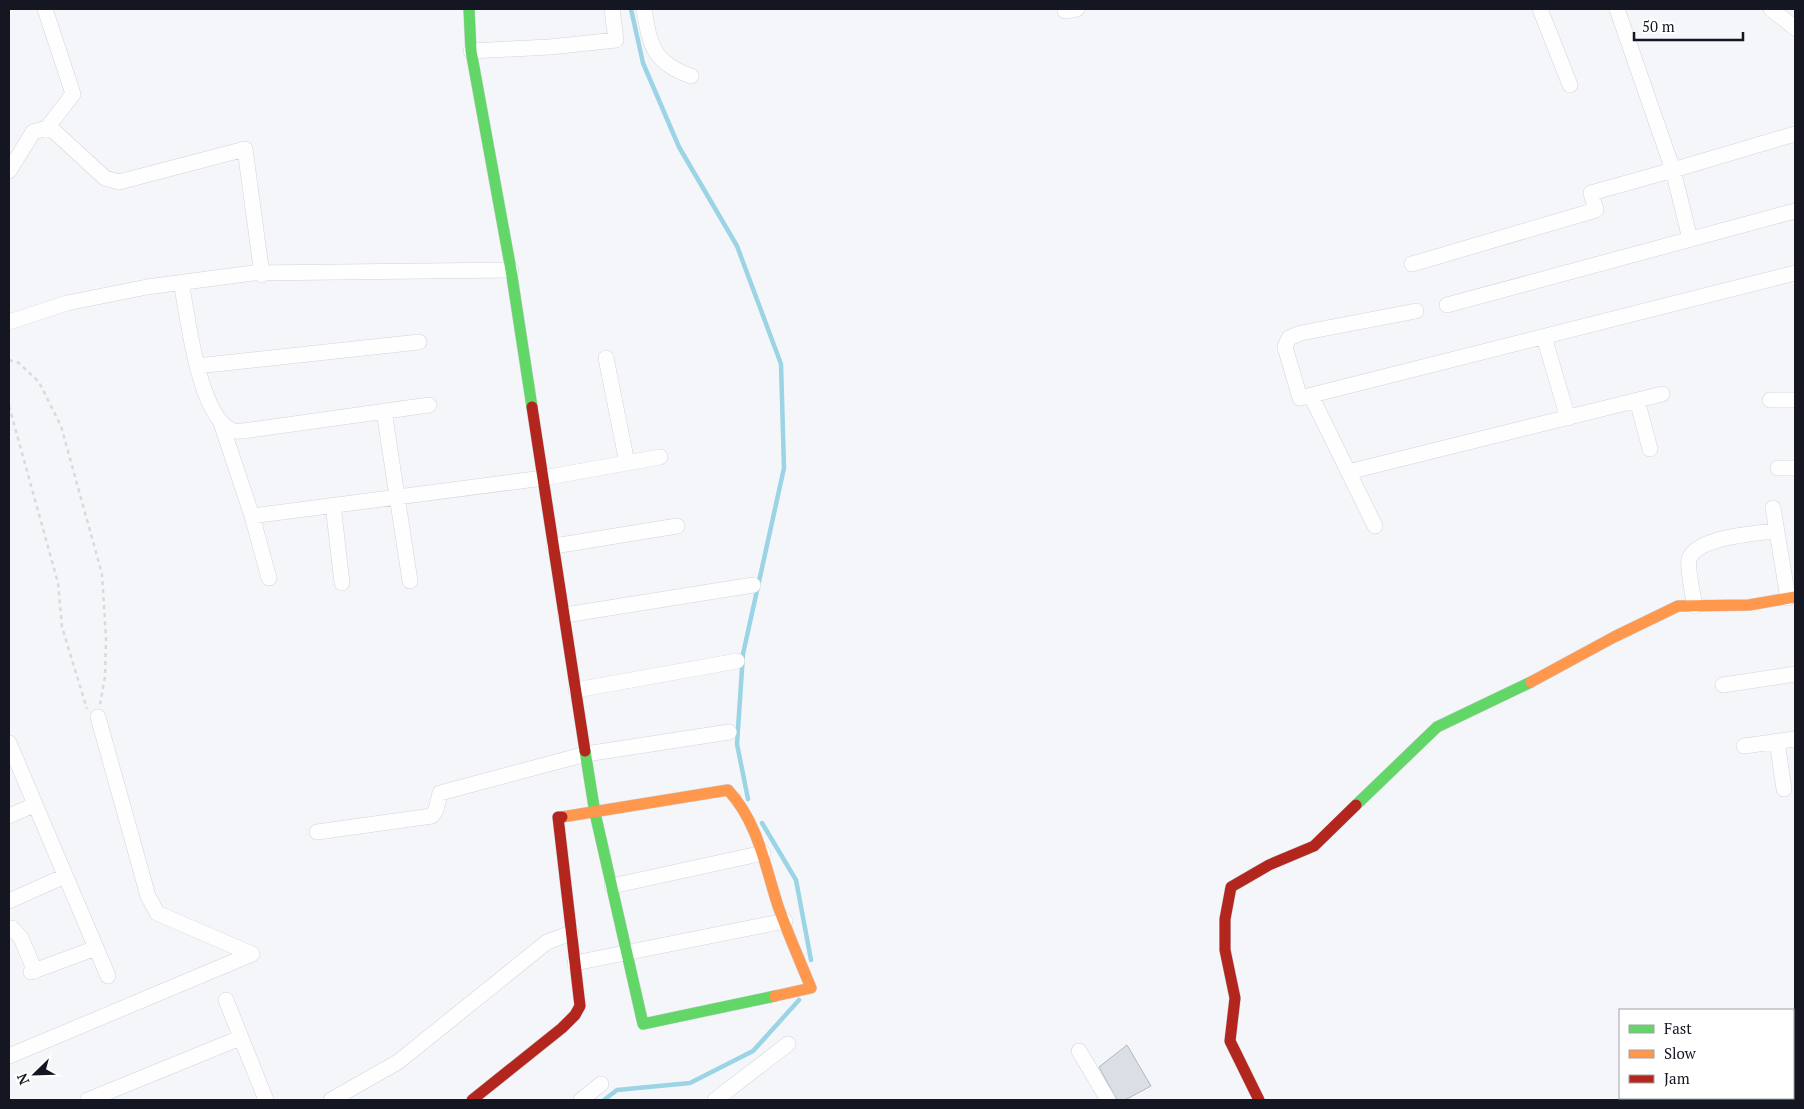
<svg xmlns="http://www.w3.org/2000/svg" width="1804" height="1109" font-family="'PT Serif',serif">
<rect width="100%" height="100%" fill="#f5f6fa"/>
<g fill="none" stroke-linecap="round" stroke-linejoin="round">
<path stroke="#9ad4e5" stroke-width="4.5" d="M631,9l12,54 36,84 58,99 44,118 3,104 -41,186 -6,90 11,55
M762,823l34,57 15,80
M604,1100l13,-10 73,-7 63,-32 46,-51"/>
</g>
<path fill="#dadfe5" stroke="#b2b8be" d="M1127,1045l24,41 -26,14h-8l-18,-33z"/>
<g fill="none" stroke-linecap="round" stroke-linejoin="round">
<defs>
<path id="street" d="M45,9l28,85 -26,34
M644,9c6,38 10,54 47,67
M1540,9l30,76
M1617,9l56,161 122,-36
M1771,9l24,19
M1065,11l12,-2
M471,51l79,-4 66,-7 -4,-31
M9,171l24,-39 14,-4 8,4 50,46 14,4 126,-33 17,126
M1412,264l184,-54 -5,-17 82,-23 17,69
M181,282c7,35 17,131 50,148 3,2 8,1 12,1l186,-26
M1447,305l348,-94
M1416,311l-115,22 -12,5 -4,9 15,51 495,-125
M9,322l58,-19 80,-16 106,-14 258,-3
M1544,337l24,81
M606,358l21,105
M197,366l222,-24
M1311,396l64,130
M1637,400l13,49
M1770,400h25
M384,411l26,170
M221,423l31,93 17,62
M1778,468h17
M1348,472l314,-78
M333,505l9,78
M1773,508l15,90
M252,516l291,-38 117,-21
M554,546l123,-20
M1695,606c-2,-11 -8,-38 -6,-47 8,-22 67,-26 87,-28
M565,615l188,-30
M1723,685l72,-11
M576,690l161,-29
M1777,741l7,48
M9,743l99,233
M1744,746l51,-7
M9,816l25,-11
M317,832l115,-16 4,-6 4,-17 146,-39 143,-22
M612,886l151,-33
M9,901l56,-25
M9,928h3l9,10 14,33
M575,963l210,-42
M31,972l65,-24
M226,1000l40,100
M1079,1051l29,49
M9,1056l243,-102 -95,-41 -9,-17 -50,-179
M88,1100l152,-62
M331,1100l67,-38 149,-120 24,-9
M581,1100l20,-16
M715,1100l73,-56"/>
<path id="fast" d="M469,9l2,42 40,219 21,137
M585,751l10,62 48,211 132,-28
M1356,805l81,-78 94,-45"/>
<path id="slow" d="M1531,682l83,-45 64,-31 71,-1 46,-8
M562,817l166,-27c30,32 37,76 50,116 10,28 22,55 33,82l-36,8"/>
<path id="jam" d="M532,407l53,344
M472,1100l90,-72 13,-13 5,-9 -22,-189h4
M1259,1100l-29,-59 5,-43 -10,-48v-31l6,-32 38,-22 45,-19 42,-41"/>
</defs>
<use href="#street" stroke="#d1d4db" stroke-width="16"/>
<use href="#fast" stroke="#d1d4db" stroke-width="12"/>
<use href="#slow" stroke="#d1d4db" stroke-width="12"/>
<use href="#jam" stroke="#d1d4db" stroke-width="12"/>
<path stroke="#dadadb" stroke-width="2.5" stroke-dasharray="4 4" stroke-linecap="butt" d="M9,360l10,3 20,19 22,44 41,148 4,64 -1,39 -5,27
M9,406l49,177 4,44 25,82"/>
<use href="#street" stroke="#fefefe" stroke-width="15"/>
<use href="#fast" stroke="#63d668" stroke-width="11"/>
<use href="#slow" stroke="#ff974d" stroke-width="11"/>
<use href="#jam" stroke="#b3261e" stroke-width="11"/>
</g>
<rect width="1804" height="1109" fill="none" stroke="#141722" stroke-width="20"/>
<rect x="1619" y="1009" width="175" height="90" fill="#ffffff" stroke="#a1a2a7"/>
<rect x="1629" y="1025" width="25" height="8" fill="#63d668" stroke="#a1a2a7"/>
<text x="1664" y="1034" font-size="15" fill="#141722">Fast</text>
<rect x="1629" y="1050" width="25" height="8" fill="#ff974d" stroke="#a1a2a7"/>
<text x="1664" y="1059" font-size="15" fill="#141722">Slow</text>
<rect x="1629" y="1075" width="25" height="8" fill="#b3261e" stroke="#a1a2a7"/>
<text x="1664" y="1084" font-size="15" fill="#141722">Jam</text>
<g transform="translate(35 1074) rotate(247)" stroke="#ffffff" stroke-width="4" paint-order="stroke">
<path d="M0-4L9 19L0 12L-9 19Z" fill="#141722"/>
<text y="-8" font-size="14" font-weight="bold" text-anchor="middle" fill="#141722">N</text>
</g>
<path d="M1634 32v8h109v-8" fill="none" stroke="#141722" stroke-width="2.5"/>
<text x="1642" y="32" font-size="15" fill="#141722" stroke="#ffffff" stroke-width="4" paint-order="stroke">50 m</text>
</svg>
